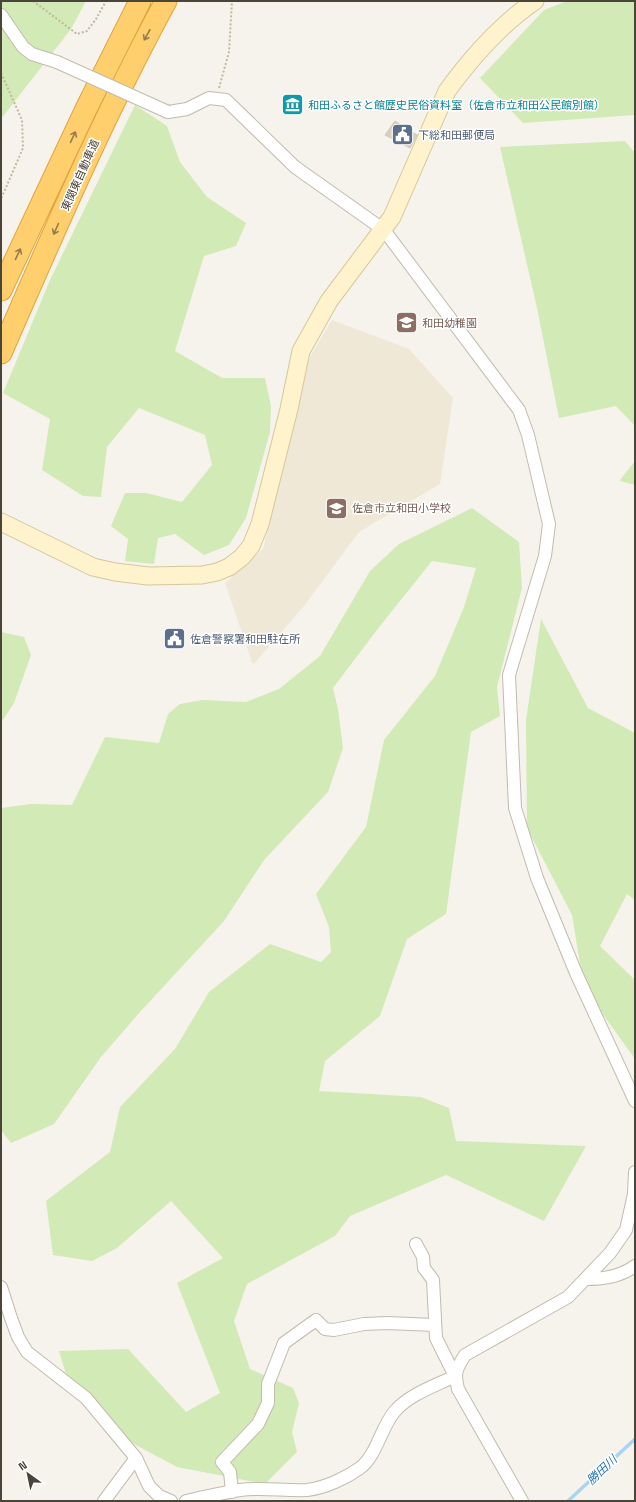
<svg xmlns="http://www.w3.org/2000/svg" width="636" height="1502" font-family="'Space Grotesk','Noto Sans JP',sans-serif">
<rect width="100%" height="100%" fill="#f6f3ec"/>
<path fill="#efe8d6" d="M332,320l77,29 44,49 -13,86 -81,48 -55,74 -51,59 -28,-82 38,-34 46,-191z"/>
<path fill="#d2eab5" d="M1,1h85l-15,28 -70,90z
M567,1h68v114l-112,8 -43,-45 64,-68z
M135,105l32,21 13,36 27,35 39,26 -10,23 -32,10 -29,95 47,27h43l6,28 -1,26 -24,86 -17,27 -25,10 -29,-21 -17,4 -4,26 -29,-3 3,-22 -17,-13 14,-33h21l36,9 30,-37 -7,-30 -66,-27 -32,39 -6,50 -18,-1 -41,-26 8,-51 -47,-26 47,-113z
M625,141l10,12v273l-19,-20 -57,12 -22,-110 -37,-161z
M635,461v24l-15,-4v-1z
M472,508l47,34 3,46 -25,99 3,29 -29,16 -25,182 -39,25 -27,77 -55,45 -6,30 102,6 28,11 7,33 130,5 -42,75 -98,-46 -96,41 -15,20 -88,48 -13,37 16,48 43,19 6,15 -7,29 5,20 -32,32 -88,-17 -60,-32 -48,-51 -10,-33 69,-2 58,63 34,-19 -43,-110 46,-25 -52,-57 -54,47 -25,13 -39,-6 -7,-54 64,-49 10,-45 55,-58 34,-57 61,-48 51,18 10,-10 -2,-25 -13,-33 50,-67 18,-87 51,-64 29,-69 12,-39 -44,-7 -52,65 -47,62 5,21 5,39 -15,44 -64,68 -40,61 -84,91 -39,45 -47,67 -43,19 -10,-13v-322l30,-4 41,1 33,-68 54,6 9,-29 12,-10 22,-4 44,2 33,-13 41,-33 50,-85 29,-27z
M541,619l47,89 47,25v167l-8,-6 -27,52 35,34v79l-51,-71 -12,-73 -45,-87 -1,-108z
M1,632l23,5 7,18 -17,48 -13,20z"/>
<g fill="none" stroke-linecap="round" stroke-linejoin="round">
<path stroke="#a9d4f2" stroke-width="3.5" d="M568,1501l67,-62"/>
</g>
<path fill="#d8cfc1" stroke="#d3c7b4" d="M395,121l22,14 -7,13 -25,-13z"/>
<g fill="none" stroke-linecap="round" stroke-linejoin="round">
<defs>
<path id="street" d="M1,15l22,32 9,7 25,8
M168,112l19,-3 22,-11 17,2 69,67 89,63 135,180 9,25 21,89 -4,32 -36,119 6,133 22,70 39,95 59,128
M585,1279c18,0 35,-2 50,-13
M1,1287l10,31 7,19 9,15 59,46 50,60 13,28 10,10 12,5
M232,1492l-2,-20 -8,-10 36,-38 10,-21v-19l16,-41 32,-23 9,9 9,1 30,-6 23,-1 47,2
M104,1501l32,-43
M186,1501c18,-4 36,-8 54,-11 22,-3 44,1 67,0 18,-2 39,-12 53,-22 17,-13 21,-41 35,-57 15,-17 40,-25 60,-35l-19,-38 -3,-58 -9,-12 -1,-11 -7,-13
M522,1501l-64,-112c-4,-16 -2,-20 7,-34l103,-58 42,-44 16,-23 8,-36 1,-22"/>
<path id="secondary" d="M1,522l92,45 22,5 33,4 54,-1 15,-3 12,-5 13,-10 9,-11 9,-22 29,-115 12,-58 28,-50 63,-84 55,-126c24,-33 54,-67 88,-90"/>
<path id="highway" d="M1,290l85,-181 54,-108
M1,353c52,-119 103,-238 165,-352"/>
</defs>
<use href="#street" stroke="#c2bbae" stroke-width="14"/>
<use href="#secondary" stroke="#d6c79b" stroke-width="19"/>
<use href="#highway" stroke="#e0a43c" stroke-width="23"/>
<path stroke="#c4b79f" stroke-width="2" stroke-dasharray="2 2" stroke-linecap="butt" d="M33,1l44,33 10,-3 9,-12 10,-18
M1,73l21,47 1,28 -22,51
M219,88l10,-36 3,-51"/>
<use href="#street" stroke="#fff" stroke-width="12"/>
<use href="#secondary" stroke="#fff3cd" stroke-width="17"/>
<use href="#highway" stroke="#ffcf6e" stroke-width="21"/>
<defs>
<path id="street-bridge" d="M57,62l111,50"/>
</defs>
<use href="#street-bridge" stroke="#c2bbae" stroke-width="14" stroke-linecap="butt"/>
<use href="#street-bridge" stroke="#fff" stroke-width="12"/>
</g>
<defs><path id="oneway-shaft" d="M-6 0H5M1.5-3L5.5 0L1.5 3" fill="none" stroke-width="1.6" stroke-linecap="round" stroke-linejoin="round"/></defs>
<g stroke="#937c4e">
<use href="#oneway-shaft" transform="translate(147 35) rotate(119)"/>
<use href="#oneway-shaft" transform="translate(73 137) rotate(-65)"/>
<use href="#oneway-shaft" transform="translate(56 229) rotate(114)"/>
<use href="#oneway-shaft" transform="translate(18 254) rotate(-65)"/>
</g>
<defs>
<symbol id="museum-square" viewBox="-11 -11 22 22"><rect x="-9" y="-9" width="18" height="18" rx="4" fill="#0f9aa8" stroke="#fff"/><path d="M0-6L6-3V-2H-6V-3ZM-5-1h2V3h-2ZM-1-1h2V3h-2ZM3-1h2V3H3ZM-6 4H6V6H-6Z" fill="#fff"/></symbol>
<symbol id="civic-square" viewBox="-11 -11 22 22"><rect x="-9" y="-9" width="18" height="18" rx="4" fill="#5c6f8a" stroke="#fff"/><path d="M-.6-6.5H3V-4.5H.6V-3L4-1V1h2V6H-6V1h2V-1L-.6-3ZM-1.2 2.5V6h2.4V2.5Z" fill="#fff"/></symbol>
<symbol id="school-square" viewBox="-11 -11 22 22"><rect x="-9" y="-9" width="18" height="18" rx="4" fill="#8d6e63" stroke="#fff"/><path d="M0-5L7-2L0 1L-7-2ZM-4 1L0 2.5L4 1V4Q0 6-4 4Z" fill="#fff"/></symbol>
</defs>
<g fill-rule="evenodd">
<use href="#museum-square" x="280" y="92" width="25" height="25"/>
<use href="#civic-square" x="390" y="122" width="25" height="25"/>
<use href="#school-square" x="394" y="310" width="25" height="25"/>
<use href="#school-square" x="324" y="496" width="25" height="25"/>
<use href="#civic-square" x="162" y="626" width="25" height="25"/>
</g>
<g text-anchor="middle" stroke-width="3" stroke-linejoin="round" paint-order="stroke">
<g font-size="11" fill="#0d838f" stroke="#fff" text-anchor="start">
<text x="308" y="109">和田ふるさと館歴史民俗資料室（佐倉市立和田公民館別館）</text>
</g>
<g font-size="11" fill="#4e5e75" stroke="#fff" text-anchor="start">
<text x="418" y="139">下総和田郵便局</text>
<text x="190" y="643">佐倉警察署和田駐在所</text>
</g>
<g font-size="11" fill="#4b4439" stroke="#fff">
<text transform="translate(80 175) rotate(-66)" y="4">東関東自動車道</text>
</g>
<g font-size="11" fill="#785e54" stroke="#fff" text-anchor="start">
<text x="422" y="327">和田幼稚園</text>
<text x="352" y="512">佐倉市立和田小学校</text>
</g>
<g font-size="12" font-style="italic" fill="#2e7ab2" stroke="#fff">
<text transform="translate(602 1470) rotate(-43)" y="4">勝田川</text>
</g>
</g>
<rect width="636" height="1502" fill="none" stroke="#4b4439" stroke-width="4"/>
<g transform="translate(28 1474) rotate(327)" stroke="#ffffff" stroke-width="3" paint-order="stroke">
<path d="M0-3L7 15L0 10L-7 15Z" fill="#4b4439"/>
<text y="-6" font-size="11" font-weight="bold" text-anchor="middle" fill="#4b4439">N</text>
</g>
</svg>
